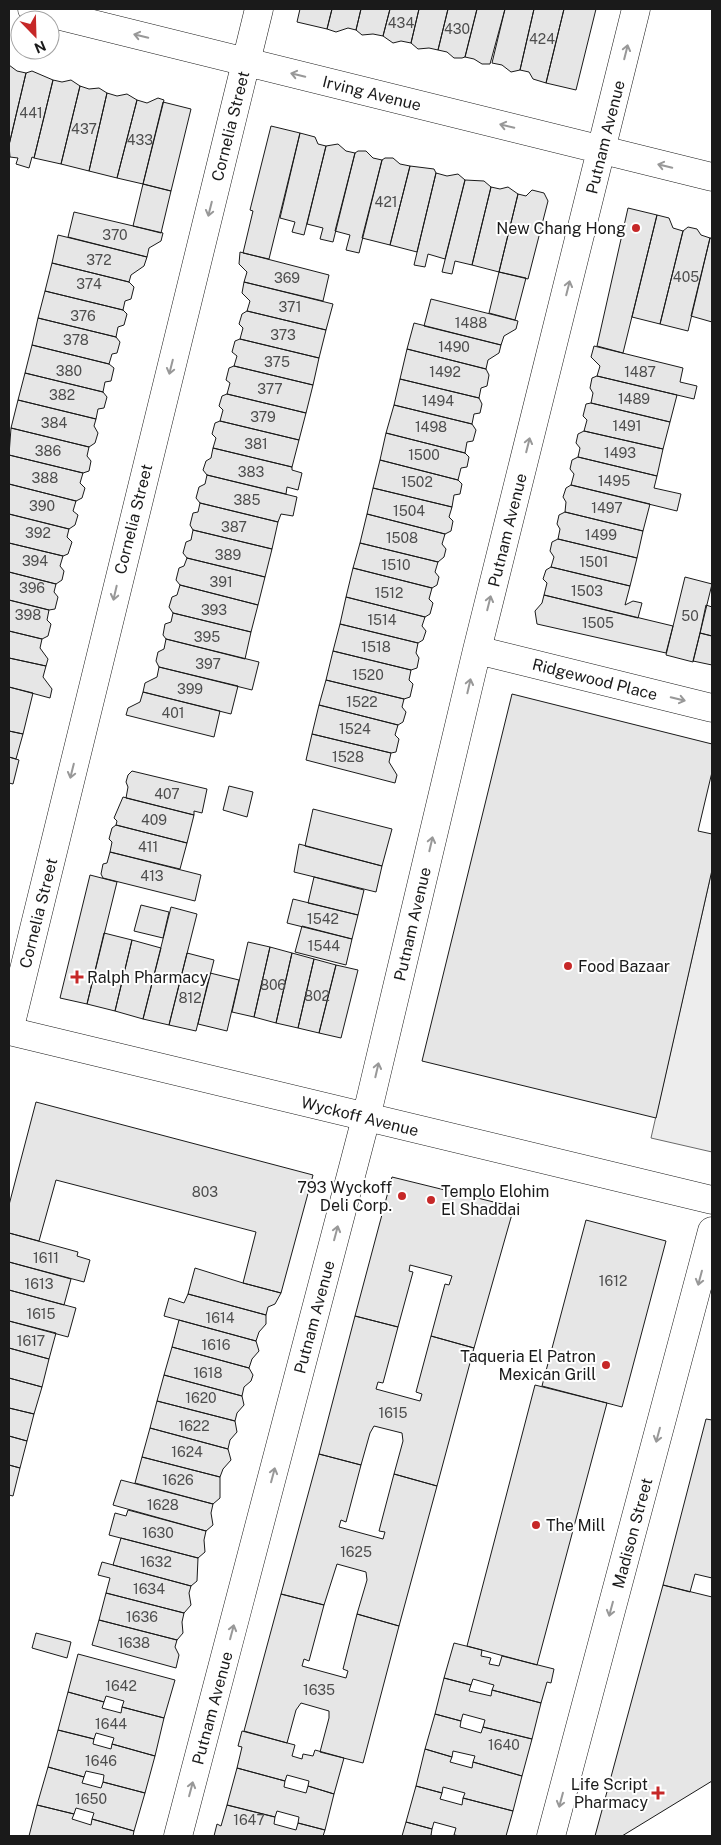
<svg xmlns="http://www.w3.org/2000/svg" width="721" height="1845" font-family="'Public Sans',sans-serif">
<rect width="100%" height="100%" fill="#fff"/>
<path fill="#ededed" stroke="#6a6a6a" d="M712,870v282l-61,-14z"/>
<path fill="#e6e6e6" stroke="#1a1a1a" d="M300,9h32l-5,20 -30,-7z
M332,9h29l-5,21 -8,-2 -12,4 -9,-3z
M361,9h29l-7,27 -10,-2 -11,1 -6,-5z
M390,9h29l-8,34 -10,-2 -8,2 -10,-7z
M419,9h29l-10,41 -9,-2 -11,1 -7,-6z
M448,9h29l-12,48 -3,1h-8l-7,-6 -9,-2z
M477,9h28l-15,55h-8l-8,-5 -9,-2z
M505,9h29l-14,61 -9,2 -9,-7 -10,-2z
M534,9h30l-18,74 -13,-4 -4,-7 -9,-2z
M564,9h32l-20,81 -30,-7z
M9,65l8,6 9,2 -17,72z
M32,71l21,9 -19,78 -2,-1 -3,11 -13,-4 2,-6 -8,-1 -1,-12 17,-72z
M53,80l9,2 9,-2 9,6 -19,78 -27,-6z
M80,86l9,3 10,-1 8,5 -18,78 -28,-7z
M107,93l10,3 10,-2 10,6 -20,78 -28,-7z
M158,98l6,2 -21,84 -26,-6 20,-78 10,3z
M163,102l28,7 -20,82 -28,-7z
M271,126l29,7 -31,126 -26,-6 10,-42 -3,-1z
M300,133l15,4 3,7 8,2 -22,89 -12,-3 3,-10 -15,-4z
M338,144l8,7 9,2 -22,89 -13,-3 3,-11 -16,-4 19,-78z
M358,151h8l7,7 9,2 -23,93 -13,-3 4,-15 -15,-4 20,-78z
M385,158h8l7,6 10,2 -20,79 -28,-7 20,-78z
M410,166l24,3 2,4 -19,79 -27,-7z
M436,173l11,3 11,-2 7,6 -20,79 -17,-5 -3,13 -11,-2z
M465,180l19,1 7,6 -19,78 -17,-4 -3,13 -10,-2z
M143,184l28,7 -10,42 -28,-7z
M491,187l9,2 8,-2 10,7 -19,78 -27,-7z
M532,190l12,3 4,8 -20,78 -29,-7 19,-78 8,2z
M628,208l29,7 -34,138 -26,-7z
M74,212l89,21 -2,8 -12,7 -2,9 -79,-20z
M657,215l12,3 4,10 10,3 -23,93 -28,-7z
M688,227l9,2 4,6 9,3 -22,93 -28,-7 23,-93z
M58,235l89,22 -3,9 -13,9 -2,7 -77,-19z
M710,238h2v84l-21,-6z
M240,252l89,23 -6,26 -79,-19 3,-10 -8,-8z
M52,263l77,19 5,5 -3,12 -6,2 -2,9 -78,-19z
M499,272l27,6 -11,42 -26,-7z
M244,282l89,22 -7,26 -79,-19 3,-10 -8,-8z
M45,291l78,19 4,4 -3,11 -6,2 -2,10 -78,-19z
M431,299l87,22 -2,8 -12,7 -3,9 -77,-19z
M247,311l79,19 -7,28 -79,-19 3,-11 -4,-4 3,-10z
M38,318l78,19 4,5 -3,11 -5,1 -3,10 -77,-19z
M414,323l87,22 -2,8 -11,7 -2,9 -79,-20z
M240,339l79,19 -6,27 -79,-19 3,-10 -5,-4 3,-11z
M32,345l77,19 5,4 -3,13 -6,1 -2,10 -78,-19z
M594,346l89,22 -3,14 17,4 -3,13 -97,-23 3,-10 -9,-9z
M407,349l79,20 3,6 -2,11 -6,2 -2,10 -79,-19z
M234,366l79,19 -7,28 -79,-19 3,-11 -4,-3 3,-12z
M25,373l78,19 4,5 -3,11 -6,1 -2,10 -78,-19z
M597,376l80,19 -7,27 -79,-19 2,-10 -3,-5 2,-10z
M400,379l79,19 3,6 -2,9 -6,1 -2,10 -78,-19z
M227,394l79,19 -7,27 -79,-19 3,-11 -4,-4 3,-10z
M18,400l78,19 -2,7 4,7 -3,10 -6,4 -78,-19z
M591,403l79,19 -7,27 -79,-18 3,-11 -4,-4 3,-12z
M394,405l78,19 4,6 -3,11 -6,1 -2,11 -79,-20z
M220,421l79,19 -7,27 -79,-19 3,-10 -4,-4 3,-11z
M11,428l78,19 -2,9 4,5 -2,10 -6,2 -74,-18z
M584,431l79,18 -6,27 -79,-19 2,-9 -4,-5 2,-9z
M386,433l79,20 4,4 -2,10 -6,1 -3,12 -78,-20z
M213,448l79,19v3l10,3 -4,17 -11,-3 -1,7 -79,-19 -4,-5 3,-9 5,-3z
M9,455l74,18 -3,10 5,5 -3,10 -6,3 -67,-17z
M578,457l79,19 -3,12 27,6 -4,17 -106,-26 3,-11 -4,-5 2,-9z
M380,460l78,20 4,4 -2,10 -6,1 -2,12 -79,-19z
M207,475l90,22 -4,19 -12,-2 -3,8 -78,-19 -4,-5 3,-11 6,-3z
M9,484l67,17 -3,10 5,4 -3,10 -6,4 -60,-15z
M571,485l79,19 -7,27 -78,-19 1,-10 -3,-5 3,-9z
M373,488l79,19 -3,10 4,4 -2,10 -6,3 -78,-20z
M200,503l78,19 -6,27 -79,-19 -3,-5 3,-12 5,-1z
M565,512l78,19 -6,27 -79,-19 2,-10 -3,-5 2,-9z
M9,514l60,15 -2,8 5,5 -4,12 -5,2 -54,-13z
M367,514l78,20 -3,10 4,5 -2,8 -6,5 -78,-19z
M193,530l79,19 -7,28 -78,-19 -4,-5 3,-11 5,-2z
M558,539l79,19 -7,28 -79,-19 3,-10 -4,-6 2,-9z
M9,543l54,13 -3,10 4,5 -2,9 -6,4 -47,-12z
M360,543l78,19 -3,10 4,5 -2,8 -5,3 -79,-20z
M187,558l78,19 -7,28 -78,-20 -4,-5 3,-12 5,-2z
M551,567l79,19 -5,19 8,-4 9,2 -4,15 -94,-23 3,-12 -4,-4 3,-9z
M353,568l79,20 -3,11 4,4 -3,11 -5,3 -79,-20z
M9,572l47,12 -2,8 4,5 -3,12 -6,1 -40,-10z
M685,577l27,7 -19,78 -27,-7z
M180,585l78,20 -7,27 -78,-19 -4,-6 3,-10 5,-2z
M544,595l129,31 -7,27 -129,-29 -2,-13 7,-8z
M346,597l79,20 -3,9 4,5 -3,9 -5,3 -78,-19z
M9,600l40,10 -2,10 4,4 -3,12 -6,3 -33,-8z
M706,605l6,2v29l-12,-3z
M173,613l78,19 -6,27 -79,-20 -3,-4 2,-11 6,-2z
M340,624l78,19 -2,10 3,5 -2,10 -6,2 -78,-19z
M9,631l33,8 -2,9 8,11 -2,7 -37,-8z
M700,633l12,3v29l-19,-4z
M166,639l93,23 -7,28 -93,-23 -3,-6 2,-9 6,-3z
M333,651l78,19 -2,10 4,4 -3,13 -6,2 -78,-19z
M9,658l37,8 -3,11 9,12 -2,9 -41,-11z
M159,667l79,19 -7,28 -88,-22 2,-9 12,-6z
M326,680l78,19 -2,8 4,5 -3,10 -5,3 -79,-20z
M9,687l24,6 -10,41 -14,-3z
M143,692l77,19 -6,26 -88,-22 2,-7 12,-6z
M512,694l200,50v28l-14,59 14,3v36l-56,248 -234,-57z
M319,705l79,20 -3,10 4,4 -3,13 -5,1 -79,-19z
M9,731l14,3 -7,25 -7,-2z
M312,734l79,19 -2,9 8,13 -2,8 -89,-23z
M9,757l10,3 -6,24 -4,-1z
M132,771l75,18 -5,24 -8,-2v4l-68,-17 2,-11 -2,-5 2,-7z
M229,786l24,6 -6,25 -24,-7z
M123,797l71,18 -7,28 -71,-18 1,-4 -3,-3z
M313,809l79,20 -10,37 -77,-20z
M116,825l71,18 -7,26 -70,-17 2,-10 -3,-3 3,-11z
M299,844l83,22 -6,26 -82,-20z
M110,852l91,23 -6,26 -92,-23 -2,-4 2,-10 4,-1z
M90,875l27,7 -30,122 -27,-6z
M314,877l50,13 -6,25 -50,-12z
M293,899l65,16 -6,24 -65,-16z
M141,905l28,7 -6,26 -29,-7z
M171,907l26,7 -28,111 -26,-6z
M302,926l50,13 -6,26 -51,-13z
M104,933l28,7 -17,71 -28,-7z
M132,940l29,8 -18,71 -28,-8z
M248,942l22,5 -16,70 -22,-5z
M270,947l22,6 -16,70 -22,-6z
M187,953l27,7 -18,71 -27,-6z
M292,953l22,6 -16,69 -22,-5z
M314,959l22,6 -17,68 -21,-5z
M336,965l22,5 -17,68 -22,-5z
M210,973l29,7 -12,51 -29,-7z
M36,1102l277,73 -32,118 -38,-10 13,-51 -200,-52 -17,61 -30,-8v-28z
M392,1177l122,30 -40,141 -43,-12 14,-52 4,1 3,-9 -42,-11 -1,6 4,1 -15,55 -43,-11z
M586,1220l80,21 -44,166 -80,-21z
M9,1233l69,19 -1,4 13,4 -6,22 -75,-20z
M9,1262l62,17 -7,26 -55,-15z
M195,1268l48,15 38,10 -6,11 -7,3 -2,8 -78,-21z
M9,1290l67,18 -8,29 -59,-16z
M188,1294l78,21v9l-7,8 -3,9 -92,-25 5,-18 15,5z
M355,1316l43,11 -15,56 -5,-1 -2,7 44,12 2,-7 -6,-2 15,-56 43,12 -37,138 -43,-12 9,-33 -1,-8 -28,-7 -4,7 -9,32 -42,-11z
M179,1320l77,21 3,10 -7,8 -3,9 -77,-21z
M9,1321l47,12 -7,26 -40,-11z
M172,1347l77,21 4,7 -2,6 -7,6 -2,9 -78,-21z
M9,1348l40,11 -7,28 -33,-9z
M164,1375l78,21 2,9 -7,8 -2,8 -78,-20z
M9,1378l33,9 -8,27 -25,-6z
M535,1385l72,18 -70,262 -70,-19z
M157,1401l78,20 2,11 -7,8 -2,9 -78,-21z
M9,1408l25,6 -7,27 -18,-5z
M706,1419l6,1v158l-17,-4 -5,18 -27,-7z
M150,1428l78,21 3,11 -8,9 -3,8 -78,-20z
M9,1436l18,5 -7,27 -11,-3z
M319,1454l42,11 -15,57 -5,-2 -2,7 44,12 2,-7 -6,-1 15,-57 43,12 -38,140 -42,-12 10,-34 -1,-8 -29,-8 -13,41 -43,-11z
M142,1457l78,20v21l-7,6 -78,-21z
M9,1465l11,3 -7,28 -4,-1z
M121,1480l92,24 -2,9 2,12 -7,6 -93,-26z
M128,1510l78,21 -2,9 1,12 -7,6 -89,-23 6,-22 11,3z
M121,1538l77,20 -1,23 -6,5 -78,-21z
M102,1562l89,24 -2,7 2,12 -7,8 -78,-20 4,-15 -12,-3z
M663,1585l49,12v184l-90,55h-27z
M106,1593l78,20 -2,9 1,11 -6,7 -78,-20z
M281,1594l43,11 -15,56 -5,-2 -2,7 44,12 2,-7 -5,-2 14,-55 42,12 -36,137 -43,-11 9,-34v-7l-28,-8 -5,7 -9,33 -43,-12z
M99,1620l78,20 -2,7 4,8 -3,13 -84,-23z
M36,1633l35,9 -4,16 -35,-10z
M454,1643l28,7 -1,6 10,2 -2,6 10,2 3,-10 52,13 -3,14 -4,-1 -6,21 -49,-13 2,-5 -21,-6 -2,6 -27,-7z
M78,1654l97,26 -11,38 -42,-11 2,-6 -18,-5 -2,6 -36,-10z
M444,1678l27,7 -2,6 22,5 1,-6 49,13 -9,36 -49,-12 2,-7 -22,-6 -2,7 -26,-7z
M68,1692l36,10 -2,6 19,5 1,-6 42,11 -9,38 -43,-12 2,-6 -18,-5 -2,6 -36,-9z
M435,1714l26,7 -1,6 21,6 2,-6 49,12 -10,37 -49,-14 2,-6 -22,-5 -1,6 -27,-8z
M58,1730l36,9 -1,5 18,5 1,-5 43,12 -10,37 -42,-11 1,-7 -18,-4 -2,6 -36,-10z
M242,1731l53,14 -3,11 10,3 1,-5 10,2 2,-6 29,8 -10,36 -26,-8 1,-5 -22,-6 -2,6 -48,-13 5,-21 -4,-1z
M425,1749l27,8 -2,5 22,6 1,-6 49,14 -9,35 -50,-13 2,-5 -22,-6 -1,6 -26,-7z
M48,1767l36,10 -2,6 4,1 15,4 2,-6 42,11 -11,38 -42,-12 2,-6 -18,-5 -2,6 -37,-9z
M237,1768l48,13 -1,6 22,6 2,-7 26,8 -9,36 -27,-7 1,-6 -22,-6 -2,6 -48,-12z
M416,1786l26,7 -2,6 22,6 1,-7 50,13 -7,25h-46l-6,-1 2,-7 -22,-6 -2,7 -26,-7z
M37,1805l37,9 -2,5 19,6 1,-6 42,12 -1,5h-104z
M227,1805l48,12 -1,7 22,6 2,-7 27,7 -2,6h-109l3,-12 4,2z
M406,1822l26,7 -1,6 3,1h-32z"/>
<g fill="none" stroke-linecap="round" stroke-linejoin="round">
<defs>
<path id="street" d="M32,9l680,168
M477,650l235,58
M9,1031l250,-1022
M9,1031l703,169
M178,1836l188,-718 111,-468 159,-641
M551,1836l161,-605"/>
</defs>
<use href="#street" stroke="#1a1a1a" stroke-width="29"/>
<use href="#street" stroke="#fff" stroke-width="28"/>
</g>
<defs><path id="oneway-shaft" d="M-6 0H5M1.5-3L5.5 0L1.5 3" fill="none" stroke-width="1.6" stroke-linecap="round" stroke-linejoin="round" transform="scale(1.25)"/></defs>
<g stroke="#989898">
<use href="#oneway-shaft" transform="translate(141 36) rotate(-166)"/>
<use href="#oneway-shaft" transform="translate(626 52) rotate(-76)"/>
<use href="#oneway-shaft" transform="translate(298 75) rotate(-166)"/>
<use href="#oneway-shaft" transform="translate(507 126) rotate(-166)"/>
<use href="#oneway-shaft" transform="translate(665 166) rotate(-166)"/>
<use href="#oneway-shaft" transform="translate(210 209) rotate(104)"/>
<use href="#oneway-shaft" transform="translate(568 288) rotate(-76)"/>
<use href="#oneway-shaft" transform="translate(171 367) rotate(104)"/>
<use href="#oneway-shaft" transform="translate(528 445) rotate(-76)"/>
<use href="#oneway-shaft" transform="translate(115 593) rotate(103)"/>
<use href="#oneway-shaft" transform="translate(489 603) rotate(-76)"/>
<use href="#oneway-shaft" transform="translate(469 686) rotate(-77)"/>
<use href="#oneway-shaft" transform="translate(678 699) rotate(14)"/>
<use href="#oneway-shaft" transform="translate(72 771) rotate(104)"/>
<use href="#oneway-shaft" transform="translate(431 844) rotate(-77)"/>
<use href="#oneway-shaft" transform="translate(377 1070) rotate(-77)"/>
<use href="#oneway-shaft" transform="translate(336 1233) rotate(-75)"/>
<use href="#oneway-shaft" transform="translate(700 1278) rotate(105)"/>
<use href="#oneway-shaft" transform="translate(658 1435) rotate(105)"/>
<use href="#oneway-shaft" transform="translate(273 1475) rotate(-75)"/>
<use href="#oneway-shaft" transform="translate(611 1609) rotate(105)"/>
<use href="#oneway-shaft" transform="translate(232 1632) rotate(-75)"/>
<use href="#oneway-shaft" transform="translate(191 1789) rotate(-75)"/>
<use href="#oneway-shaft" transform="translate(561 1800) rotate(105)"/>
</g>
<g fill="#c62828" stroke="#fff" stroke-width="2">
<circle cx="636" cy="228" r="5"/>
<circle cx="568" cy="966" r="5"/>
<path d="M74.5 969.5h5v5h5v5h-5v5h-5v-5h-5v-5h5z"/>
<circle cx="402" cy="1196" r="5"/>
<circle cx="431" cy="1200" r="5"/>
<circle cx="606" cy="1365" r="5"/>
<circle cx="536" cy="1525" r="5"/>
<path d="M655.5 1785.5h5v5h5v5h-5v5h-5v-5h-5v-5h5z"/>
</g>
<g text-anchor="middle" stroke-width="4" stroke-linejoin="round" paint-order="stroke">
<g font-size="14" fill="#4d4d4d">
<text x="401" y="28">434</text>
<text x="457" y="34">430</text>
<text x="542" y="44">424</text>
<text x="31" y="118">441</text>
<text x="84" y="134">437</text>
<text x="140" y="145">433</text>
<text x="386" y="207">421</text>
<text x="115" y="240">370</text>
<text x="99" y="265">372</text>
<text x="686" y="282">405</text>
<text x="287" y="283">369</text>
<text x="89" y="289">374</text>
<text x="290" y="312">371</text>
<text x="83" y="321">376</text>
<text x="471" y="328">1488</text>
<text x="283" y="340">373</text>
<text x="76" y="345">378</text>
<text x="454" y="352">1490</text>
<text x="277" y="367">375</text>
<text x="69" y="376">380</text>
<text x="445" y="377">1492</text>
<text x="640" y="377">1487</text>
<text x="270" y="394">377</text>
<text x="62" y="400">382</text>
<text x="634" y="404">1489</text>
<text x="438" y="406">1494</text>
<text x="263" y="422">379</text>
<text x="54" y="428">384</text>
<text x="627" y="431">1491</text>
<text x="431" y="432">1498</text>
<text x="256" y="449">381</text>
<text x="48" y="456">386</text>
<text x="620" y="458">1493</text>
<text x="424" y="460">1500</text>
<text x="251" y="477">383</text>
<text x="45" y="483">388</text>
<text x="614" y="486">1495</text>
<text x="417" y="487">1502</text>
<text x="247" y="505">385</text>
<text x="42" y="511">390</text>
<text x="607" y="513">1497</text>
<text x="409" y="516">1504</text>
<text x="234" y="532">387</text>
<text x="38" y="538">392</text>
<text x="601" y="540">1499</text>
<text x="402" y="543">1508</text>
<text x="228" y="560">389</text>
<text x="35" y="566">394</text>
<text x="594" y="567">1501</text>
<text x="396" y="570">1510</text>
<text x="221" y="587">391</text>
<text x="32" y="593">396</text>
<text x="587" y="596">1503</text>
<text x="389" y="598">1512</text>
<text x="214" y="615">393</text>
<text x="28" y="620">398</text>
<text x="690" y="621">50</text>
<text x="382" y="625">1514</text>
<text x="598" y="628">1505</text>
<text x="207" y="642">395</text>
<text x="376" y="652">1518</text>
<text x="208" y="669">397</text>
<text x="368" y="680">1520</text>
<text x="190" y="694">399</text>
<text x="362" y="707">1522</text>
<text x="173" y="718">401</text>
<text x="355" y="734">1524</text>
<text x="348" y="762">1528</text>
<text x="167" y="799">407</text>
<text x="154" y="825">409</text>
<text x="148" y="852">411</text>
<text x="152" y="881">413</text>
<text x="323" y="924">1542</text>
<text x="324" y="951">1544</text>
<text x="273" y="990">806</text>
<text x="317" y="1001">802</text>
<text x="190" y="1003">812</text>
<text x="205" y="1197">803</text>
<text x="46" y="1263">1611</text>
<text x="613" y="1286">1612</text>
<text x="39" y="1289">1613</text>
<text x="41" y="1319">1615</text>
<text x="220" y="1323">1614</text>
<text x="31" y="1346">1617</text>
<text x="216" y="1350">1616</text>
<text x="208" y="1378">1618</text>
<text x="201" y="1403">1620</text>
<text x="393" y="1418">1615</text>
<text x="194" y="1431">1622</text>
<text x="187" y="1457">1624</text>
<text x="178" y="1485">1626</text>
<text x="163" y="1510">1628</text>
<text x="158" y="1538">1630</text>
<text x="356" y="1557">1625</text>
<text x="156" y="1567">1632</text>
<text x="149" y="1594">1634</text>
<text x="142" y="1622">1636</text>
<text x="134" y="1648">1638</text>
<text x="121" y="1691">1642</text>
<text x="319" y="1695">1635</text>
<text x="111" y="1729">1644</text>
<text x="504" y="1750">1640</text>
<text x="101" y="1766">1646</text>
<text x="91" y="1804">1650</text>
<text x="249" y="1825">1647</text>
</g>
<g font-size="16" fill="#1a1a1a" stroke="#fff">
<text transform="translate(372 93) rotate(14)" y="6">Irving Avenue</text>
<text transform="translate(230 126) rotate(-76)" y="6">Cornelia Street</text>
<text transform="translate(605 137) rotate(-76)" y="6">Putnam Avenue</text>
<text transform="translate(133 519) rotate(-76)" y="6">Cornelia Street</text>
<text transform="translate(507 530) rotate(-76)" y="6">Putnam Avenue</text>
<text transform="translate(595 679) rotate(14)" y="6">Ridgewood Place</text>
<text transform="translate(38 913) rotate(-76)" y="6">Cornelia Street</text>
<text transform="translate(412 924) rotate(-77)" y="6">Putnam Avenue</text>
<text transform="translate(360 1116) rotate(14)" y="6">Wyckoff Avenue</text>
<text transform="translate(314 1317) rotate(-75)" y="6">Putnam Avenue</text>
<text transform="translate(632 1533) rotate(-75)" y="6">Madison Street</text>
<text transform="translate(212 1708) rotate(-75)" y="6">Putnam Avenue</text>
</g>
<g font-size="16" fill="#1a1a1a" stroke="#fff" text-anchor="end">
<text x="626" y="234">New Chang Hong</text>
<text x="578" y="972" text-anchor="start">Food Bazaar</text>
<text x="87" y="983" text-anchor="start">Ralph Pharmacy</text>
<text x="392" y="1193">793 Wyckoff<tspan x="392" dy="18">Deli Corp.</tspan></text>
<text x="441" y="1197" text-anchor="start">Templo Elohim<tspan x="441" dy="18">El Shaddai</tspan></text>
<text x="596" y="1362">Taqueria El Patron<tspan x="596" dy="18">Mexican Grill</tspan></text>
<text x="546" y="1531" text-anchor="start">The Mill</text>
<text x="648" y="1790">Life Script<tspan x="648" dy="18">Pharmacy</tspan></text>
</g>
</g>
<rect width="721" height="1845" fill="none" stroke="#1a1a1a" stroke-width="20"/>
<g transform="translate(35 35) rotate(157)"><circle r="24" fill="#ffffff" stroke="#a3a3a3"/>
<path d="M0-4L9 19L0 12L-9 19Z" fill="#c62828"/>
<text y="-8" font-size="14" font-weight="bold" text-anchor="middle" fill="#1a1a1a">N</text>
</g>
</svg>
